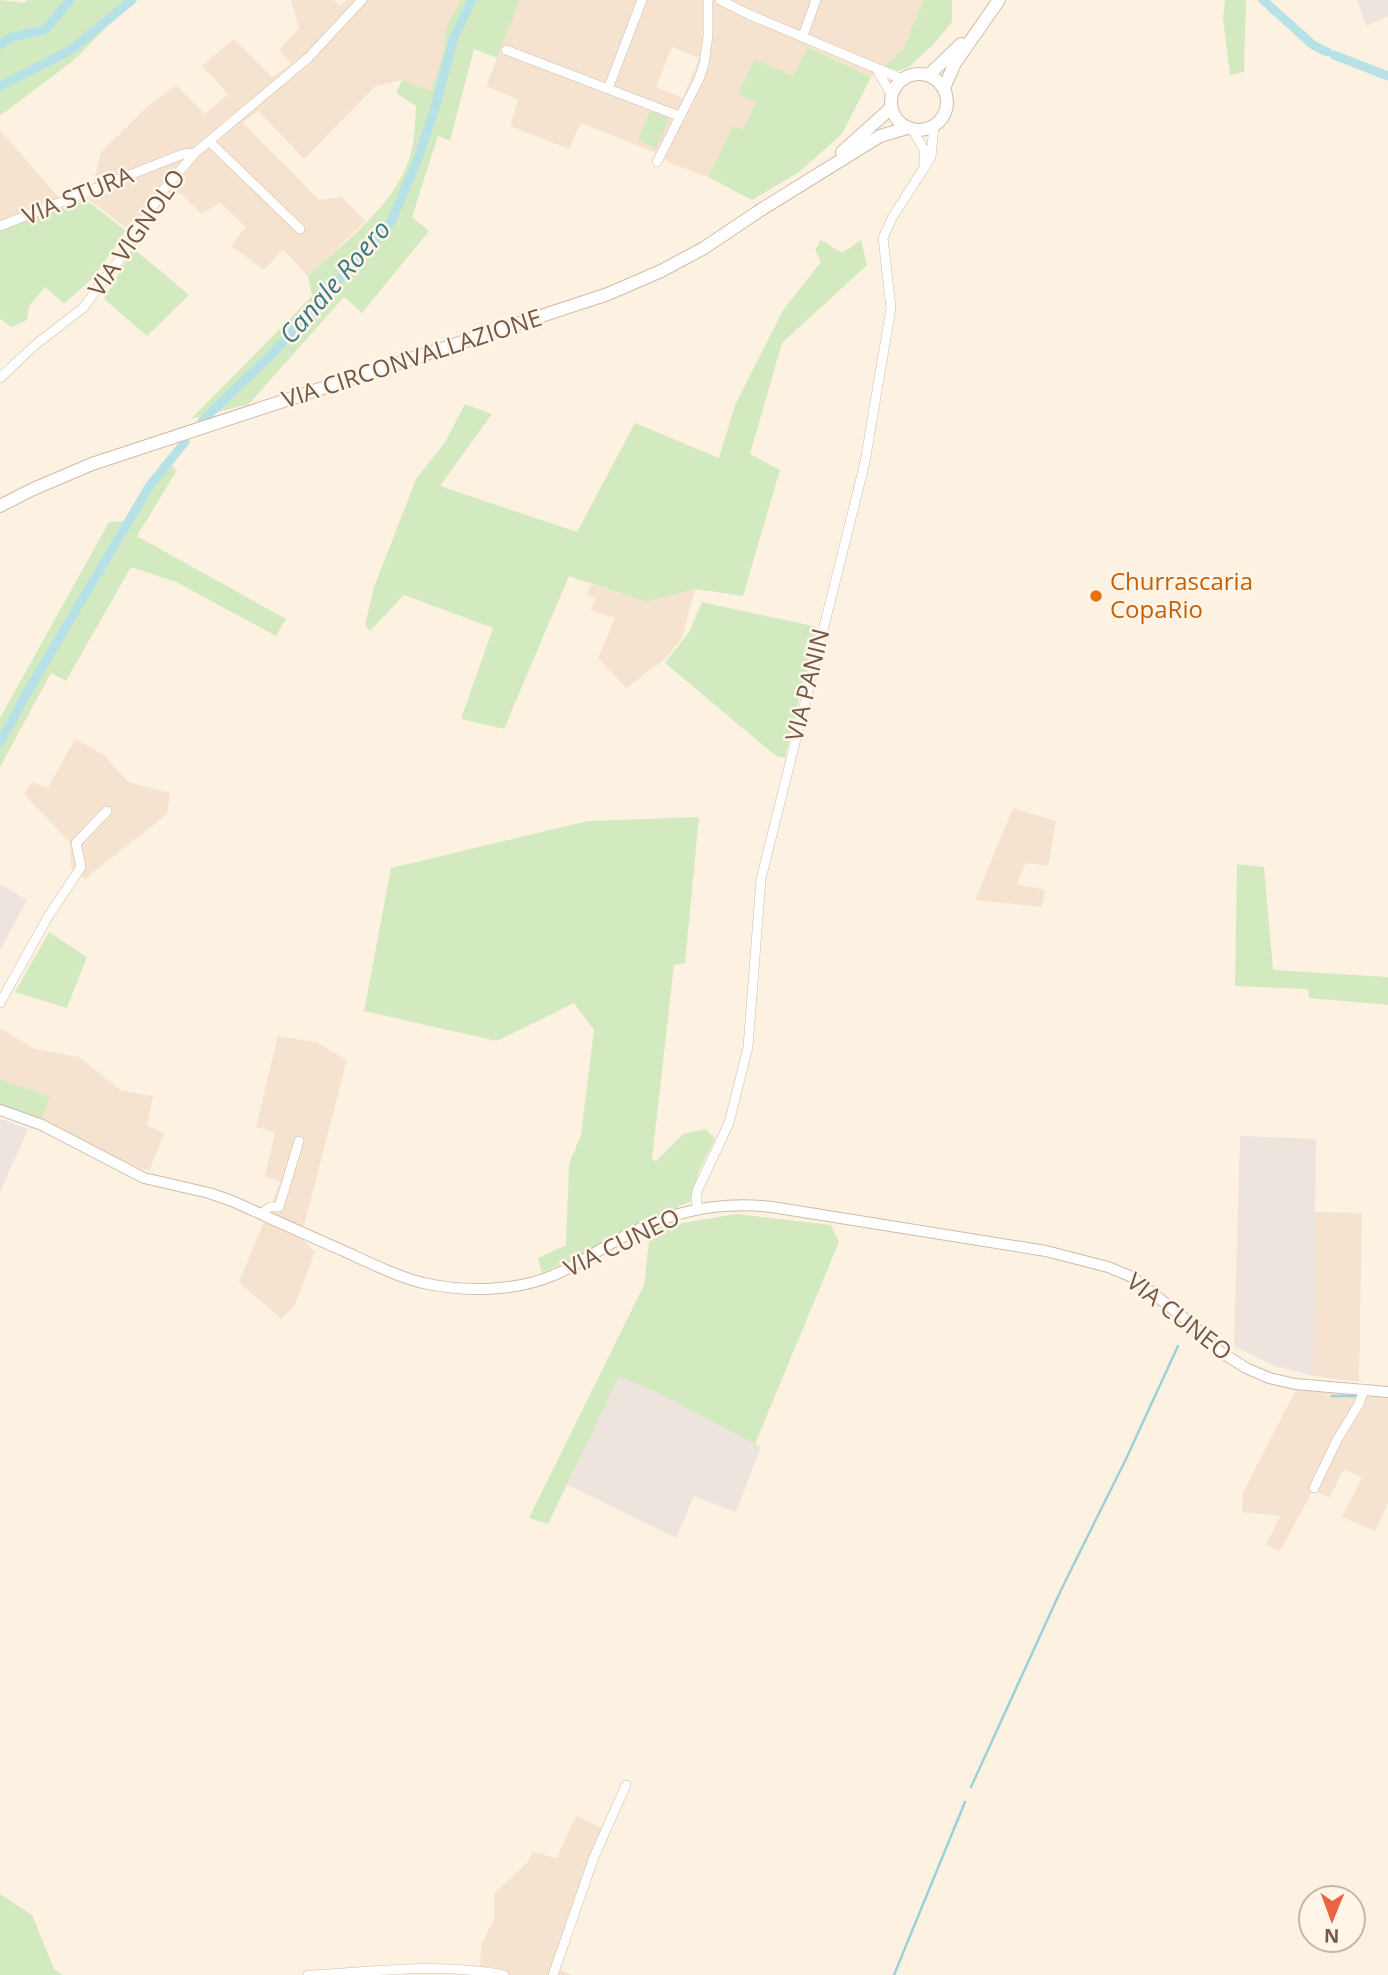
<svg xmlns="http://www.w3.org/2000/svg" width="1388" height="1975" font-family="'Open Sans',sans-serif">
<rect width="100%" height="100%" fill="#fdf2e2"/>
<path fill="#f5e3d0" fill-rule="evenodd" d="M291,0h43l6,6 7,-6h114l-15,27 -2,23 -13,41 -29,-11 -26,6 -72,73 -46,-48 -15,12 76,77 22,-3 25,24 -58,55 -25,-27 -19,21 -33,-24 15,-19 -26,-24 -18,11 -22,-21 -55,34 -36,-27 12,-48 45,-44 30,-23 29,29 23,-20 -26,-28 32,-27 38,38 19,-13 -12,-14 20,-22z
M520,0h404l-21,49 -32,28 -62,-30 -16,30 -37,26 -13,26 -10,-1 -25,49 -36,-13 -16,-11 -75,-30 -12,26 -59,-23 8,-26 -32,-14zM672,47l27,11 -16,40 -27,-11z
M0,130l59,68 -59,23z
M591,584l56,18 48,-13 -13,49 -17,21 -39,29 -28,-30 17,-40 -24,-8 4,-12 -8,-3z
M75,739l28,15 25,28 42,11 -3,21 -82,65 -14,-11 -1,-25 -46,-49 8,-12 16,6z
M1013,808l43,13 -8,45 -22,-3 -9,21 28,6 -3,17 -67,-7z
M0,1028l35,21 44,8 43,34 31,5 -6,29 17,9 -15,37 -39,-15 -69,-36 9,-23 -50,-18z
M278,1036l38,6 31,18 -46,177 14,15 -20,53 -14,14 -42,-37 41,-100 -15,-6 10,-44 -19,-5z
M1315,1212l47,1 -3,169 -46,-6z
M1296,1390l92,7v106l-13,28 -33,-14 20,-39 -18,-9 -15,29 -16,-8 -33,61 -14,-6 14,-29 -38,-4 1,-20z
M576,1816l33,15 -30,80 -19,59 13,5h-93l1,-30 13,-25v-27l32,-29 7,-12 24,6z"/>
<path fill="#ece4dd" d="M1357,0h31v16l-22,10z
M0,884l27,16 -27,50z
M1,1119l27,10 -28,63v-71z
M1240,1136l76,3 -3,237 -41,-11 -38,-19z
M619,1375l39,18 103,54 -25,65 -42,-16 -18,42 -110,-54z"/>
<path fill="#d3eac0" d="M0,0l24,3 3,-3h110l-9,5 -55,56 -73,55z
M461,0h59l-23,58 -23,-9 -24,92 -12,-5 -26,81 17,14 -67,82 -18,-16 -95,107 -58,15 121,-123 -4,-20c38,-36 91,-72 104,-127 3,-14 3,-29 4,-43l-20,-13 6,-13 29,11 13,-41 2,-23z
M924,0h28v22l-18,22 -25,23 -11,4 -14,-5 19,-17z
M1225,0h21l-2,72 -14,3 -7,-58z
M808,47l63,30 -29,57 -43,38 -47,28 -44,-23 25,-50 10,2 13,-26 -18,-9 17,-35 38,17z
M653,112l15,6 1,3 -13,27 -18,-8 11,-27z
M86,200l40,31 -33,47 -29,26 -19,-17 -16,19 -2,14 -15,7 -12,-8v-89z
M821,240l21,13 19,-13 6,25 -85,78 -32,111 30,16 -37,126 -48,-7 -48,13 -78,-26 -65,153 -43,-10 32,-91 -89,-33 -34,36 -5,-6 9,-38 42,-108 29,-37 20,-38 27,10 -52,72 137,46 58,-109 84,35 16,-53 48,-95 38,-48 -6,-12z
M133,248l56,47 -42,41 -43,-37z
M165,461l12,9 -40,66 149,83 -10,17 -100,-54 -45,-15 -65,114 -15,-8 -51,94v-49l109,-196 17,-1 21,-37z
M702,602l115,25 -32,131 -9,-2 -111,-93 24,-31z
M699,817l-14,146 -11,2 -22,195 4,1 27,-27 23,-5 9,10 -16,32 -9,31 -12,4 -1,18 60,-10 94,11 8,17 -84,202 -97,-51 -39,-17 -71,148 -19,-6 115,-233 5,-44 -4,-21 -59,33 -44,20 -4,-15 28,-13 3,-81 12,-29 13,-105 -20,-27 -77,38 -133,-30 27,-143 197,-47z
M1237,864l27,3 9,103 115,7v28l-79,-7 -1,-9 -73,-3z
M49,932l38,25 -20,51 -52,-16z
M0,1079l50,18 -9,23 -41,-14z
M0,1894l32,21 22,54 9,6h-63z"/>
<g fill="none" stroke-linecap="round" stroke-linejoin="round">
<path stroke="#9cd1d9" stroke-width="2.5" d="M1332,1396h25
M971,1787l90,-197 65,-131 52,-113
M894,1975l71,-173"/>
<path stroke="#b6e1e7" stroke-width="9" d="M1263,0l50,45 14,7
M0,45l12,-8 33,-7 25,-30
M1334,55l54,21
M0,86l71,-36 61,-50
M202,421l71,-68 118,-131 26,-61 18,-53 19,-71 18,-37
M0,743l24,-45 126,-213 35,-43"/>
<defs>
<path id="minor" d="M720,0l28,14 154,65
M803,36l13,-36
M506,50l173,66
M877,70l14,24
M608,89l34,-89
M912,129l12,20v16
M210,142l90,87
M657,162l42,-83 5,-15 4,-28v-36
M0,226l183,-72 12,-1
M0,378l35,-33 48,-37 39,-52 42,-67 31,-36 113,-95 54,-58
M0,1003l49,-88 32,-48 -5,-24 31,-32
M698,1208l-2,-9 1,-8 32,-68 19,-76 13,-168 104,-417 26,-154 -8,-70 9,-20 39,-61 3,-32
M261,1214l9,-7h9l20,-66
M1314,1488l23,-48 22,-36 5,-15
M308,1975c65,-3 132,-13 196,0
M553,1975l41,-118 32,-72"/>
<path id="tertiary" d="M0,1110l42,15 102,53 65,15 23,8c38,17 75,34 112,50 26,12 52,25 79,32 41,9 92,9 131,-8 20,-8 37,-20 56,-31 53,-30 101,-44 162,-37l274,44 62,16 24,10 61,48 26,26 27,17 23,10 26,6 93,8"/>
<path id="secondary" d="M891 102a28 28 0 1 1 56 0a28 28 0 1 1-56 0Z
M929,75l32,-31
M944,88l11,-25 44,-63
M842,152l49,-44
M0,506l31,-16 61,-26 516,-170 53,-23 43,-23 55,-37 121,-75 27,-8"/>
</defs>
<use href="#minor" stroke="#d0bbac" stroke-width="10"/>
<use href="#tertiary" stroke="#d0bbac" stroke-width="12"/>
<use href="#secondary" stroke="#d3baa8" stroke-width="14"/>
<use href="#minor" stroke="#fff" stroke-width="9"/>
<use href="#tertiary" stroke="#fff" stroke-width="10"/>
<use href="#secondary" stroke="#fff" stroke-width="12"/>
</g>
<circle fill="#e8710a" stroke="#fff6e9" stroke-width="2.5" cx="1096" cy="596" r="7"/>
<g text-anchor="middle" stroke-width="5" stroke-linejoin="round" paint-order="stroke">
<g font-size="24" fill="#755748" stroke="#fff6e9">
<text transform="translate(78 196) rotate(-22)" y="8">VIA STURA</text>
<text transform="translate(137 233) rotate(-55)" y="8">VIA VIGNOLO</text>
<text transform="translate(412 359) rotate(-18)" y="8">VIA CIRCONVALLAZIONE</text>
<text transform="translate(808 685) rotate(-76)" y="8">VIA PANIN</text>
<text transform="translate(622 1243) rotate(-26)" y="8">VIA CUNEO</text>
<text transform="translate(1179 1317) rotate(38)" y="8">VIA CUNEO</text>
</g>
<g font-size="24" fill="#c56008" stroke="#fff6e9" text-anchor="start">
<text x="1110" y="590">Churrascaria<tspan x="1110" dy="28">CopaRio</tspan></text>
</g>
<g font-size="26" font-style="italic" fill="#3f7982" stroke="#fff6e9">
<text transform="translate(335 282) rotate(-49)" y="9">Canale Roero</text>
</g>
</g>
<g transform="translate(1332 1919) rotate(181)"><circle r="33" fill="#fff6e9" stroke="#c8b6a9" stroke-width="2"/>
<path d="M0-5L12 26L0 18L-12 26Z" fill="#ea6444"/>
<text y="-10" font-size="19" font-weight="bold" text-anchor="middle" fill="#755748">N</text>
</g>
</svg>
